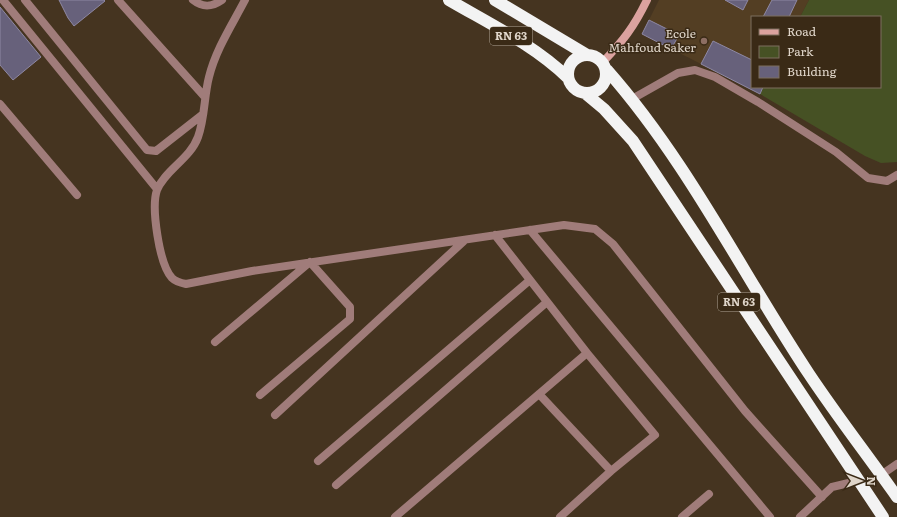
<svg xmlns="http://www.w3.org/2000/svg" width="897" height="517" font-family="Literata,serif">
<rect width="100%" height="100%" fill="#453420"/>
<path fill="#533e23" d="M659,0h150l-9,17h-48v70h11l-3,7 -118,-60z"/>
<path fill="#465124" d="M809,0h88v162l-16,1 -16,-7 -105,-62 3,-7h117v-70h-80z"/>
<path fill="#67617b" stroke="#8e88a3" d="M59,0h45l1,1 -31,25 -6,-8z
M725,0h23l-5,10z
M772,0h25l-8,17h-26z
M0,7l41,50 -28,23 -13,-15z
M649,20l30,15 -8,14 -29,-15z
M713,41l39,19v27h11l-3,7 -59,-30z"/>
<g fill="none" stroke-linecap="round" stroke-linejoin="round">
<path stroke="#a07c7a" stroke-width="8" d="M3,0l154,189
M25,0l122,150 9,1 46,-36
M118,0l86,96
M193,0c10,8 19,7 29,0
M245,0c-13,25 -29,49 -36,77 -5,19 -4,41 -11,60 -8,22 -33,33 -41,53 -6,17 2,74 15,88 4,4 9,5 14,6l66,-13 312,-46 31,4 18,15 132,167 77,86
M632,99l46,-26 17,-3 20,7 43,25 78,50 32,26 19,3 10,-6
M0,104l77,91
M530,230l240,287
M215,342l95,-80 40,45v12l-90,76
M539,394l72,77
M275,415l190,-175
M318,461l212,-181
M881,475l16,-11
M336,485l211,-183
M395,517l192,-164 -92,-118
M560,517l51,-46 44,-36 -68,-82
M682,517l27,-23
M800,517l32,-30 25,-6"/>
<path stroke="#dba29f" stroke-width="8" d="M602,63c21,-22 32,-36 45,-63"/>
<path stroke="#f3f3f3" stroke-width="12" d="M449,0c41,24 85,45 119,78
M495,0l92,55
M568 74a19 19 0 1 1 38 0a19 19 0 1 1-38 0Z
M607,70c81,92 135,203 202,304 28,42 59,82 88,123
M586,94l18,15 29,32 250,376"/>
</g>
<circle fill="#8d6e63" stroke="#3a2a16" stroke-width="1.5" cx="704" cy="41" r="4"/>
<g text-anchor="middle" stroke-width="3" stroke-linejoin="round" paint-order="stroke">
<g fill="#3a2a16" stroke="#aea294" stroke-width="1">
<rect x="490" y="27" width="42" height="18" rx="3"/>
<rect x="718" y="293" width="42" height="18" rx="3"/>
</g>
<g font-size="11" font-weight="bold" fill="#e0d6ca">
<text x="511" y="40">RN 63</text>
<text x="739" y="306">RN 63</text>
</g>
<g font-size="12" fill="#e0d6ca" stroke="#3a2a16" text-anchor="end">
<text x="696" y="38">Ecole<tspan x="696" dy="14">Mahfoud Saker</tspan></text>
</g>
</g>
<rect x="751" y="16" width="130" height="72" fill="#3a2a16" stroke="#7c6f5e"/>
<rect x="759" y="29" width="20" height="6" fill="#dba29f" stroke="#7c6f5e"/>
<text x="787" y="36" font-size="12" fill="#e0d6ca">Road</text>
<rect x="759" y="46" width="20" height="12" fill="#465124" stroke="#7c6f5e"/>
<text x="787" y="56" font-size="12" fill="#e0d6ca">Park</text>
<rect x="759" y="66" width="20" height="12" fill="#67617b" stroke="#7c6f5e"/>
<text x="787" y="76" font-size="12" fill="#e0d6ca">Building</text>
<g transform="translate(861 481) rotate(90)" stroke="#3a2a16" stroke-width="3" paint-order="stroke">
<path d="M0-3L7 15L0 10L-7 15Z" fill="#e0d6ca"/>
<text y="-6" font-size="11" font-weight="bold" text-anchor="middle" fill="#e0d6ca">N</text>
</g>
</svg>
